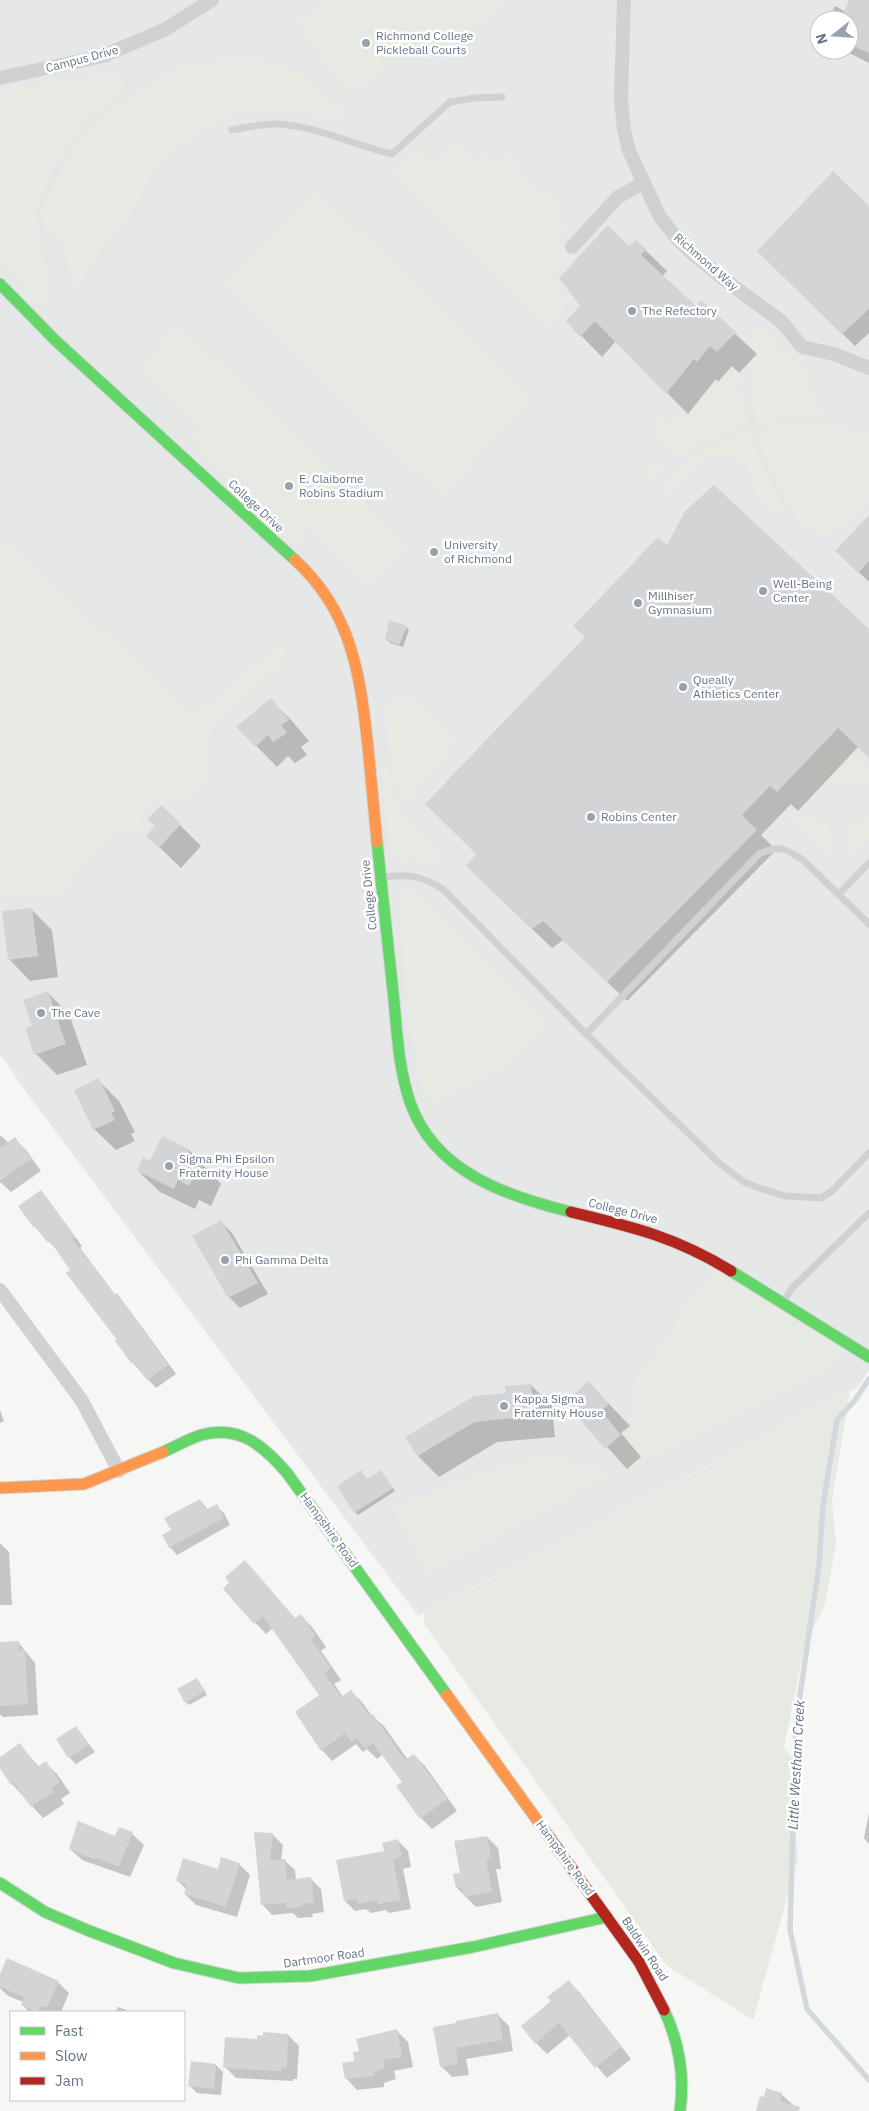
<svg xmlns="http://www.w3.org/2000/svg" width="869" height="2111" font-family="'IBM Plex Sans',sans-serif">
<rect width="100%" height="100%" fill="#f6f7f5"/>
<path fill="#e6e8e7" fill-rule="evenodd" d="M0,0h869v1370l-12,18 -439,228 -394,-527 -24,-35zM819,20h30v30h-30z"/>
<path fill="#e6eae3" d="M326,0h185l-69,51 -12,-15 -80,59 -54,-73z
M238,56l28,5 35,12 43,38 -7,11 -30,-8 -66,-1 -44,21 -41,33 -25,47 -28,33 -28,42 -15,-55 -14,-1 -4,-25 28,-53 37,-44 70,-43z
M120,71l5,13 -42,40 -31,46 -17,43 11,60 2,36 -10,-4 -38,-47v-167z
M455,140l21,20 10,-9 11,11 10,-9 15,14 -5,4 27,26 6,-6 15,17 -7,10 9,8 -12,13 19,17 -21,21 17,18 -9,9 4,5 -16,17 -157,-155 25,-25 16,16z
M316,190l218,209 -93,97 -217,-209z
M175,321l235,225 -43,41 -67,-67 -3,3 10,11 -6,8 -4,-4 -9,7 -89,-92 5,-5 -12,-13 8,-11 -56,-56z
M757,324l16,9 2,13 32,24 4,23 4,7 18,20 -40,-3 -36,7 -11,-86z
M740,347l3,40 -4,-1 -14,-13 2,-8 -1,-5z
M710,378l6,2 8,-2 20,20 4,26 -50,20 -17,11 -9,-3 -15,-17 4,-4 -8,-8 5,-3 14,1z
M814,425l30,3 25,5v65c-15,16 -28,37 -52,36l-7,-9h-9c-18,-30 -36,-60 -44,-94l18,-5z
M750,433l11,30 25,51 -14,-4 -13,-7 -13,-38 -13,-8 -23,-1 -33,27 -8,12 -9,-7c22,-32 55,-45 90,-55z
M668,457l1,9 -19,12 -7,-7c11,-12 13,-7 25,-14z
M0,537l195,178 90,-75 -1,21 -73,66 -6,56 -27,22 -19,-11 -21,22 6,10 -6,5 -19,-4 -60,67 -59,4z
M402,695l7,1 47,48 -3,4 -26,-27 24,27 -44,56c-18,-15 -19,-71 -22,-94v-9z
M836,740l33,32v9l-5,5 -54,1 -10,-10z
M380,755c8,4 10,31 14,40 9,26 29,44 48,62l-9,9 -12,-6 -9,-1 -10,2 -11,-4z
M796,814l17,6 16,2 1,32h-7l-30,-30z
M869,817v20l-16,16h-6l-1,-32h15z
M411,887l138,136 -50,48 -67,33 -12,-22 -13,-70 -8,-123z
M716,1272l129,76 -13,18 -208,106 12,-94 36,-45 13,-31z
M850,1392l-18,109 4,43 -11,61 -20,39 -21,104 12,15 -4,30 6,66 -45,161 -87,-55 -242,-341v-11z
M552,1455l62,18 -185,102 -37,-67 93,-38z"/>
<path fill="#0003" d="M848,0h21v63l-26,-13h6v-30h-21l7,-14 17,9z
M869,206v127l-14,13 -97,-95z
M636,241l31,30 -5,5 34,32 5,-6 56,52 -18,19 -7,-7 -14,16 -2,-3 -28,35 -72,-73 -14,16 -35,-36z
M869,517v65l-32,-31z
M667,547l202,84v126l-11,-10 -60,64 -7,-7 -30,31 15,15 -149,151 -64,-61 -11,8 -65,-62 -9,-32 108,-217z
M406,627l3,3 -6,17 -13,-4 -3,-4z
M271,700l21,21 17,20 -8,6 6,8 -12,8 -7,-7 -11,11 -39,-40z
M161,806l40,40 -20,22 -33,-32 8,-9z
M31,909l21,21 6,47 -28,4 -21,-22z
M48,993l21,21 18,51 -30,10 -21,-21 -2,-27z
M98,1080l21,21 16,31 -4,2 4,7 -19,9 -22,-21z
M0,1135l9,8 6,-4 11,11 15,21 -30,21 -11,-10z
M189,1150l32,34 -10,22 -12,-6 -4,9 -35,-17 -22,-21 13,-8z
M41,1192l8,9 33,45 -2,2 36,48 9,8 51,70 -20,14 -24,-26 -74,-111 -24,-25z
M221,1222l11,11 36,61 -28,14 -11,-11z
M589,1383l41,43 -9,7 20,24 -14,12 -60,-67z
M531,1385l21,21 3,31 -58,5 -58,35 -21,-21 89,-62z
M0,1410l4,11 -4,2z
M381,1471l14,20 -37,24 -3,-3 6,-40 7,8z
M200,1500l8,10 8,-4 8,7 6,12 -53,30 -7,-8 3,-16z
M0,1543l9,9 3,53h-12z
M224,1589l72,30 5,-3 11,11 14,20 -5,4 20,29 -7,4 9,13 8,-6 11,11 10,14 12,10 24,34 6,-5 11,11 32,45 -25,18 -11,-11 -18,-36 -20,-28 -6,5 -10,-10 -4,3 -7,-8 -24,17 -10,-11 -1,-55 -48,-67 -7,6z
M18,1642l17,21 3,52 -35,2 -3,-3v-71z
M197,1679l10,16 -18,10 -3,-3z
M76,1727l19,25 -19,12 -7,-7z
M20,1745l19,22 6,-4 12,11 13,19 -9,6 3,5 -21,14 -31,-34 -12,-23v-3z
M869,1813v31l-5,-6z
M120,1828l12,6 12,11 -14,32 -48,-17 -12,-11 45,-11z
M272,1834l11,11 -2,15h3l11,10 1,10 15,-1 10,10 3,23 -12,2 1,3 -15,1 -5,-5 -21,2 -10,-11z
M487,1837l11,11 3,21h-5l6,33 -26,5 -19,-19 4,-14z
M398,1841l10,10 3,16 -8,2 8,40 -22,4 -3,-3 -15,3 -5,-4 -11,2 -10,-10 40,-49z
M239,1864l11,11 -13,42 -41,-12 -11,-11 1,-5 -9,-9z
M0,1977l58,5 11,11 -8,19h-31l-8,-7 1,-3 -15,-6 -8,-8z
M569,1982l11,11 51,66 -24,19 -37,-43 -23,19 -11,-11 17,-42z
M118,2007l14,5h-17z
M498,2015l11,11 4,25 -47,8 3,16 -17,2 -11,-11 -7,-38z
M397,2031l11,11 5,25 -19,4 2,8 -12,4v4l-27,3 -11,-12 14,-26z
M288,2035l11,11 -2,33h-4v2l-57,-3 -11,-11 33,-27z
M216,2065l7,7 -2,23 -24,-2 -8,-8z
M781,2094l12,11 -2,6h-34l8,-13z"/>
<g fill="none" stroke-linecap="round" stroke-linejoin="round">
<path stroke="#d2d9dc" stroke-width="5.5" d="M869,1379l-14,21 -18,20 -14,85 -4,60 -23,158 -6,207 17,79 62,71"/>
</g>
<path fill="#d3d4d5" d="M849,0h20v53l-20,-9v-24h-9z
M833,171l36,35v103l-27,25 -85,-83z
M608,225l21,21 7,-6 10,9 -5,6 55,51 5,-6 35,32 -19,20 -7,-6 -13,16 -3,-3 -28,35 -71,-73 -15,16 -14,-16 14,-15 -21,-28z
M714,485l155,144v129l-31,-30 -61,64 -7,-6 -28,29 15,15 -150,152 -64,-61 -11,8 -66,-63 10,-12 -51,-50 160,-167 -12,-11 85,-89 9,8 18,-34z
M869,515v46l-11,12 -23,-22z
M389,620l18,6 -8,19 -14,-5z
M271,698l18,22 -8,5 6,8 -14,9 -5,-7 -13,12 -19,-20z
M161,805l20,19 -22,24 -13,-12 9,-10 -8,-7z
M32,908l6,48 -30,4 -6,-49z
M48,991l18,53 -32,11 -9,-27 7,-2 -9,-26z
M99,1078l16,33 -4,2 4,7 -22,10 -19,-40z
M162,1136l27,13 -2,6 14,7 -12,24 -11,-6 -4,9 -37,-18 6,-14 7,4z
M15,1137l16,22 -31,22v-33z
M41,1190l34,47 -3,2 43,56 2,-2 51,72 -21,15 -14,-18 -2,1 -16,-22 2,-1 -51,-67 4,-3 -20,-29 -2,2 -13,-17 -2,1 -15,-21z
M221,1220l37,63 -30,15 -36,-62z
M589,1381l20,23 -8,7 20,24 -16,14 -40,-47z
M531,1384l4,32 -60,6 -58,34 -12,-19 69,-41 32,-3 -1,-7z
M361,1470l6,9 14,-9 12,18 -39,25 -17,-27z
M200,1499l6,11 11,-6 7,14 -55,30 -7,-13 9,-5 -7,-12z
M245,1560l50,58 6,-4 15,22 -5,4 20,28 -7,5 17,24 10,-7 19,26 3,-2 32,46 9,-6 33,45 -27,20 -24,-33 6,-4 -29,-39 -8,6 -8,-11 -6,4 -6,-9 -24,18 -26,-39 24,-17 -56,-79 -9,8 -31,-35 6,-7 -4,-5z
M19,1641v10l6,-1 3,54 -28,2v-64z
M197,1678l8,13 -20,12 -8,-14z
M76,1726l13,19 -21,13 -12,-19z
M20,1743l17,24 9,-6 14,21 -9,6 3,4 -23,15 -17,-24 -3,2 -11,-17v-11z
M78,1821l37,15 4,-9 14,5 -14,35 -22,-9 -1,2 -27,-11z
M254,1832l19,1 -3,27 15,-1 2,21 24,-3 3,25 -11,2v3l-16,1 -1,-5 -25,2z
M487,1836l4,22 -5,1 6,33 -28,5 -2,-10 -6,1 -3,-14 7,-1 -6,-32z
M398,1839l4,18 -9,2 8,41 -23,4 -1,-4 -18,4 -3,-5 -12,2 -8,-41 48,-9 -2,-8z
M221,1857l19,6 -14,44 -42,-13 3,-10 -11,-3 7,-23 35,11z
M7,1958l52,23 -12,27 -6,-2 -4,6 -16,-7 3,-8 -24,-10v-13z
M569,1980l52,67 -26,21 -36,-45 -24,21 -14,-18 30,-25 -4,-4z
M498,2013l5,27 -47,8 2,16 -18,3 -7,-40 23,-4v-2z
M397,2029l5,28 -19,3 2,8 -12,4 1,4 -29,3 -3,-16 12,-2 -1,-9 6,-1 -3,-12z
M263,2032l25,2 -1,34h-5v3h-8l-51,-3 2,-31 32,2v-4l6,1z
M191,2061l25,3 -2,25 -26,-3z
M766,2088l16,5 -2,8 20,6 -1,4h-43l4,-15 4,1z"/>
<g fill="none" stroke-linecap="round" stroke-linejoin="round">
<defs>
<path id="fast" d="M0,284l56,57 239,219
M377,842c6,53 11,106 17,159 3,33 5,69 16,101 24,70 96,94 161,110
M731,1271l138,86
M163,1452c12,-5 25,-13 38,-17 38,-11 63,11 86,38l160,222
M0,1883l45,29 42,18 87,33 65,15 71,-2 163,-29 134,-30
M664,2010c15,32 21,65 16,101"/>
<path id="slow" d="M295,560c57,52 65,114 73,187 3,32 6,63 9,95
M0,1488l84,-4 79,-32
M447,1695l103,143"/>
<path id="jam" d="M571,1212c62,15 105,25 160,59
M550,1838l89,124 25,48"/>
</defs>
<use href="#fast" stroke="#d1d4d5" stroke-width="13"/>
<use href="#slow" stroke="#d1d4d5" stroke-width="13"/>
<use href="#jam" stroke="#d1d4d5" stroke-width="13"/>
<path stroke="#d0d2d2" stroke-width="7" d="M232,130c14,-2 31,-7 45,-6 41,2 76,21 115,30l58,-52 25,-4 27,-1
M383,877c27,-3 36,-2 60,12l143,145 133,129 25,19 15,6 26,8 36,2 11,-7 37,-38
M839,894l30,-31
M586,1034l173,-180c19,-9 27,-6 44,6l66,64
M784,1301l8,-13 77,-75"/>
<path stroke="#d0d2d2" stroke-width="14" d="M624,0l-3,98 3,32 5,21 31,66 18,23 16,15 31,25 57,42 20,25 32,7 35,14
M0,78l103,-22 61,-26 48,-30
M572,247l46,-50 25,-14
M0,1290l82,111 37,70"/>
<use href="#fast" stroke="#63d668" stroke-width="11"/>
<use href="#slow" stroke="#ff974d" stroke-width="11"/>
<use href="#jam" stroke="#b3261e" stroke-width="11"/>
</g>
<g fill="#98a2ae" stroke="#fff" stroke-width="2">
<circle cx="366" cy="43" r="5"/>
<circle cx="632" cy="311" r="5"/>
<circle cx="289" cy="486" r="5"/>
<circle cx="434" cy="552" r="5"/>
<circle cx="763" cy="591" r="5"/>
<circle cx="638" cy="603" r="5"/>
<circle cx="683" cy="687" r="5"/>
<circle cx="591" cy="817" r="5"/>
<circle cx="41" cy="1013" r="5"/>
<circle cx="169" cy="1166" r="5"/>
<circle cx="225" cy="1260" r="5"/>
<circle cx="504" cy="1406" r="5"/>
</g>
<g text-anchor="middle" stroke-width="5" stroke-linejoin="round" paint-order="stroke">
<g font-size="12" fill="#657587" stroke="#fff" text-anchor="start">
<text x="376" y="40">Richmond College<tspan x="376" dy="14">Pickleball Courts</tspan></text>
<text x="642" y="315">The Refectory</text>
<text x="299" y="483">E. Claiborne<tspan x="299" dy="14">Robins Stadium</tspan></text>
<text x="444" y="549">University<tspan x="444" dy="14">of Richmond</tspan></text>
<text x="773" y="588">Well-Being<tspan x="773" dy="14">Center</tspan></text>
<text x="648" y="600">Millhiser<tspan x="648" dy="14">Gymnasium</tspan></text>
<text x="693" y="684">Queally<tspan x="693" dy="14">Athletics Center</tspan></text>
<text x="601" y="821">Robins Center</text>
<text x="51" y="1017">The Cave</text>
<text x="179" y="1163">Sigma Phi Epsilon<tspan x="179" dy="14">Fraternity House</tspan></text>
<text x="235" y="1264">Phi Gamma Delta</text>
<text x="514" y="1403">Kappa Sigma<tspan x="514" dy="14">Fraternity House</tspan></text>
</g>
<g font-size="12" fill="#657587" stroke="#fff">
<text transform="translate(82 59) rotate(-15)" y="4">Campus Drive</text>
<text transform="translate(706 262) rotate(41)" y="4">Richmond Way</text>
<text transform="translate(256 506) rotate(43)" y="4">College Drive</text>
<text transform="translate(369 895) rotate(-96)" y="4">College Drive</text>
<text transform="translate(623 1211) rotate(14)" y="4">College Drive</text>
<text transform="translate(329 1530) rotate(54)" y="4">Hampshire Road</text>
<text transform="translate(565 1858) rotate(54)" y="4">Hampshire Road</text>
<text transform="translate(645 1949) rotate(57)" y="4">Baldwin Road</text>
<text transform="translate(324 1958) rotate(-8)" y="4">Dartmoor Road</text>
</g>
<g font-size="14" font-style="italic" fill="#607783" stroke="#fff">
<text transform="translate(796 1765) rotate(-87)" y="5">Little Westham Creek</text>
</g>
</g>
<rect x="10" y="2011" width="175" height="90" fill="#ffffff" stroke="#c1c8cf"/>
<rect x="20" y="2027" width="25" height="8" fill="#63d668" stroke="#c1c8cf"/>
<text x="55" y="2036" font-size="15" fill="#657587">Fast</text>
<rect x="20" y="2052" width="25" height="8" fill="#ff974d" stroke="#c1c8cf"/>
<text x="55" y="2061" font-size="15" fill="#657587">Slow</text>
<rect x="20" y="2077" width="25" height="8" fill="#b3261e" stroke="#c1c8cf"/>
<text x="55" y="2086" font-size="15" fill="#657587">Jam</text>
<g transform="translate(834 35) rotate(253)"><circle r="24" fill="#ffffff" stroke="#c1c8cf"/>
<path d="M0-4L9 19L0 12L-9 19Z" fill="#98a2ae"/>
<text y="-8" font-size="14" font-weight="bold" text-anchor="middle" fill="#657587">N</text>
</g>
</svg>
